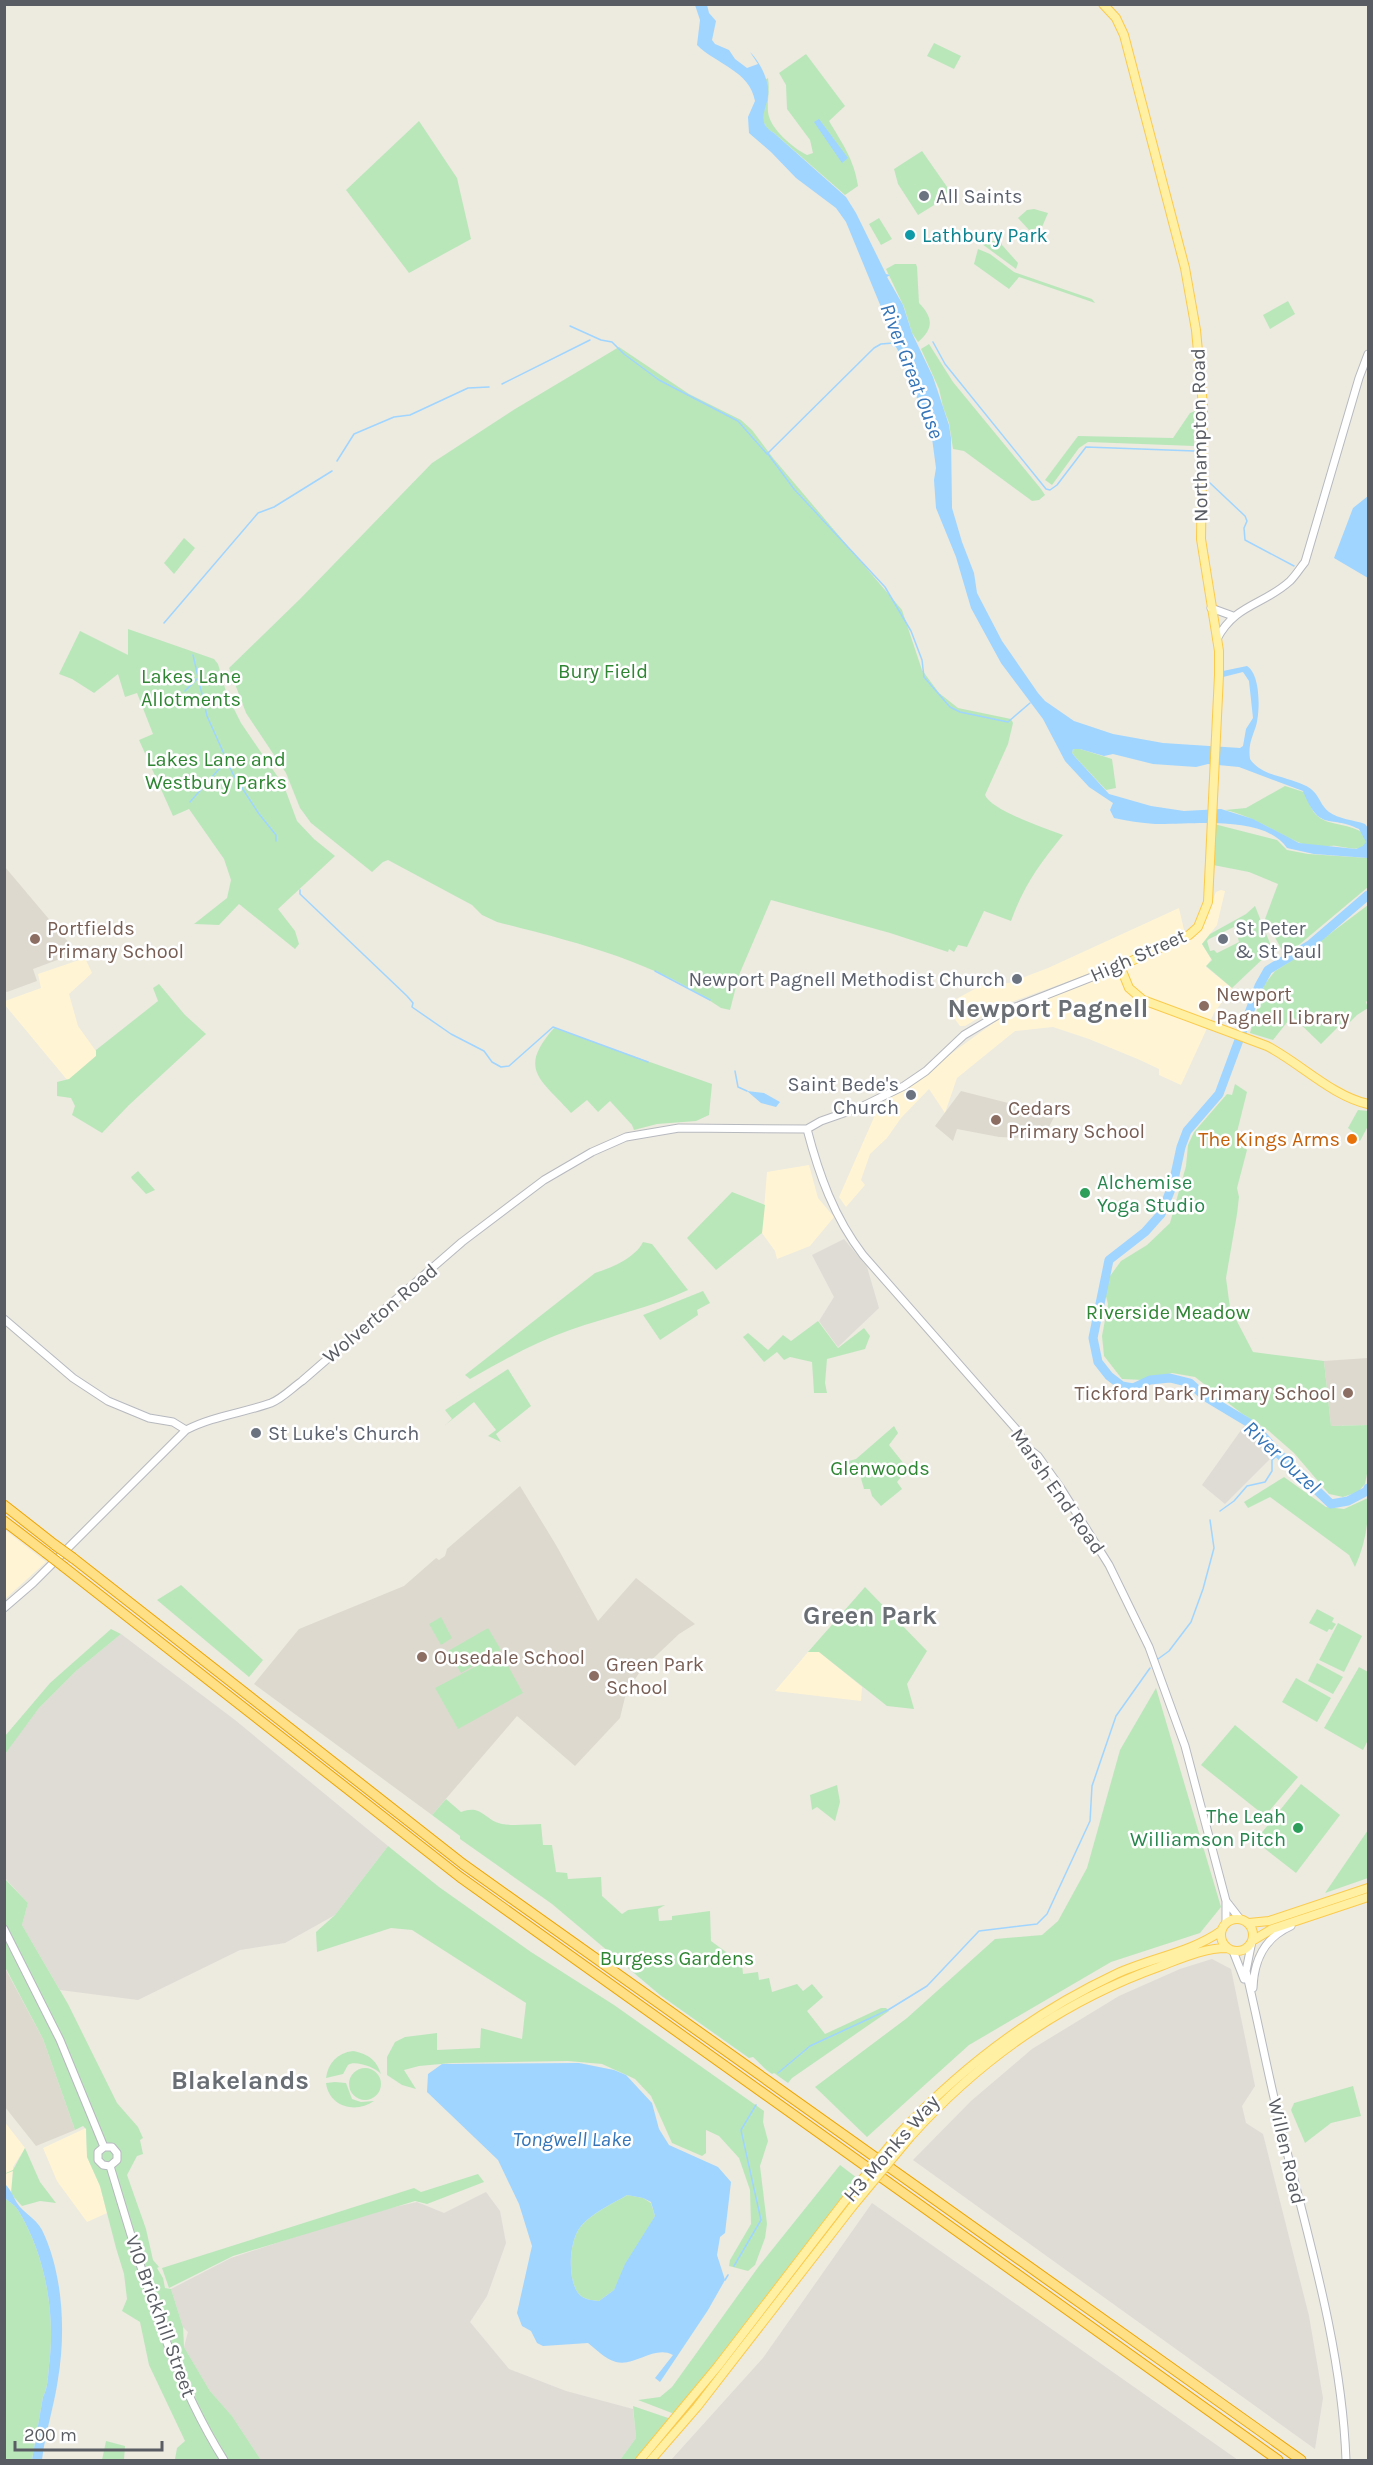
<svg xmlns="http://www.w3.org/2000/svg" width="1373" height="2465" font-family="Karla,sans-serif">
<rect width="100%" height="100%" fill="#edeae0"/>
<path fill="#fff5d4" d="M1221,890l4,1 -8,34 -15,19 9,15 -5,8 26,21 -18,25 -33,72 -22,-10v-6l-19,-9 -51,-21 -36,-12 -38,4 -58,47 -12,35 -16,-24 -28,29 -14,20 -17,16 -9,26 4,5 -19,22 -7,-10 40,-91 124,-90 110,-44 85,-41 7,-11 11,-28z
M1179,908l5,22 -7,6 -72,32 -108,39 -32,19h-5l-6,-8 -7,-14 33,-18 29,-3 39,-15z
M85,958l7,15 -23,21 9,32 20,28 -30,27 -63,-76v-4l36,-13 -3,-14z
M809,1165l9,33 16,19 -24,29 -33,13 -2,-8 -13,-18 5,-61z
M5,1530l41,32 -41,37h-1z
M808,1652h11l43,35 -1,14 -86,-10z
M4,2121l21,27 -12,19 -2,27 -7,3z
M86,2128l1,29 13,29 7,27 -20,9 -30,-41 -14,-33z"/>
<path fill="#dedcd5" d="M844,1239l23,28 12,41 -41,39 -19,-26 15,-24 -22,-42z
M1244,1426l21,19 -4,4 9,10 -45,45 -23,-19z
M121,1634l114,86 153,126 -53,69 -50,28 -45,7 -102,50 -78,-10 -38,-65 6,-22 -23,-25 -1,-124 35,-46 37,-37z
M1212,1959l19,10 24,117 -13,20 4,17 17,11 46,182 14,82 -8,51 -402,-289 58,-59 61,-52 87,-53 61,-27z
M486,2192l14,19 6,32 -19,53 -17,26 39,47 57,22 67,18 3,29 -16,22h-359l-29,-44 -22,-25 -26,-44 4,-15 -5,-5 -12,-38 60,-31 133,-44 53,-12 27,11z
M872,2203l366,257h-567l92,-102z"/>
<path fill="#ddd9cf" d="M5,867l70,83 -7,6 -35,13 4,12 -30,11 -3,-1z
M961,1091l94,24 -12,24 -44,-2 -42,-8 -4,12 -18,-15z
M1368,1358v67l-37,1 -7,-65z
M520,1486l36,59 42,76 38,-43 59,46 -16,10 -38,36 -15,23 -6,25 -45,48 -58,-50 -85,99 -178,-131 45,-55 105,-43 32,-28 3,2 6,-4 2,-7z
M6,1970l37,69 32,91 -39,16 -31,-39 -1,-136z"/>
<path fill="#bae7ba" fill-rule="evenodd" d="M934,43l27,13 -7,13 -27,-13z
M806,54l39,52 -16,15c13,22 25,38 29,65l-13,9 -71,-62 -7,-4 -5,-10 6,-24 -3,-15 3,-2c2,12 -1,23 0,34 2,17 25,36 39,43l6,-2 -3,-13 -23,-31 -1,-24 -7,-12z
M419,121l38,57 14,61 -62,34 -63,-83z
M922,151l30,43 -34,21 -20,-31 -4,-15z
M1034,209l14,4 -6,14 -13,3 -11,-12 9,-8z
M879,218l13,21 -11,6 -12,-21z
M1002,236v9l16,18 -2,6 -34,-25 2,-3h10z
M978,249l12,5 24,18 78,27 3,4 -76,-26 -10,12 -35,-25z
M895,264h21l1,3 2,36c13,13 16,25 -1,39l-6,-9 -8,-26 -18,-38z
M1288,301l7,13 -25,15 -7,-14z
M929,344l24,38 88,107 4,6 -6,5 -7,1 -68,-50 -11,-2 -4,-26 -6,-16 -4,-18 -18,-40z
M619,347l70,47 52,26 11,10 21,28 129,152 20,60 17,23 19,15 53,11 2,4 -5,21 -23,51c6,15 61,34 78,40 -24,30 -39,50 -52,86l-27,-10 -17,36 -9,-2 -4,7 -5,-3 -1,3 -58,-19 -119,-33 -32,75 -9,35 -9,-2c-70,-48 -143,-65 -224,-86l-15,-7 -10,-10 -84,-45 -5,2 -11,10 -61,-49 -11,-15 -14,-35 -40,-60 -17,-45 72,-70 131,-135 83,-54z
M1195,411l-1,35 -106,-4 -9,6 -27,37 -7,-5 33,-44 95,2 17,-25z
M184,538l11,10 -21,26 -10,-11z
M128,629l86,30 4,5 9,31 14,28 43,63 13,35 17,18 21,17 -57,53 17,22 4,13 -4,5 -56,-45 -20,21 -25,-1 33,-26 4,-18 -7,-21 -35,-50 -16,7 -34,-76 14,-6 -16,-41 -12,4 -7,-23 -24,19 -22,-14 -13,-5 21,-43 48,24z
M1073,749h7l32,10 4,29 -10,2 -30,-32 -4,-5z
M1285,786l22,7c6,38 31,25 57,40l3,12c-11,7 -20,2 -31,1 -8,-1 -16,3 -24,1 -29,-8 -54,-30 -87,-37l21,-2z
M1214,824l63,16 10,10 21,4 60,4v29l-74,62 -10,5 -19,-35 13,-35 -29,-12 -36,-7z
M1368,905v95l-2,2 2,6 -11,7 -9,9 -4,-3 -23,23 -29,-28 -19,24 -23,-7 14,-48 11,-14 36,-23z
M1255,906l16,40 -1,6 -38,36 -26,-22 6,-6 -10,-16 8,-10 36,-20zM1240,924l5,11 -7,3 1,4 -22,11 -3,-3 -4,1 -3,-10 2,-2z
M159,984l26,31 21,19 -77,71 -27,28 -30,-18 3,-9 -4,-8 -14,-2v-14l12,-3 27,-23v-6l62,-49 -5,-13z
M554,1028l158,56 -3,31 -13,6 -39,3 -23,6 -2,-5 -22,-24 -12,11 -11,-12 -16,13c-30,-34 -54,-43 -17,-85z
M1235,1084l12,8 -11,44 11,14 -10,38 2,9 -2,17 -11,64 4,30 23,44 71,9 7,65 37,-1v44l-3,15 -7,8 -15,5 -14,-3 -35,-41 -25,-22 -28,-18 -46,-36 -23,-4 -29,7 -21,-1 -18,-23 -2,-20 6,-32 -3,-11 5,-17 11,-15 26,-16 23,-22 16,-57 2,-21 6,-13 33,-38 5,1z
M1358,1110l10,1v15l-8,15 -9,-5 2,-4 -5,-4z
M138,1171l17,19 -9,4 -14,-15 -1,-2z
M732,1192l33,13 -3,28 -46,37 -29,-32z
M643,1242l9,2 36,46c-38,18 -79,26 -118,40 -35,12 -68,31 -100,49l-5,-4 130,-102c16,-5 40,-15 48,-31z
M703,1291l7,12 -13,7 1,5 -38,25 -17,-25z
M818,1321l20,27 26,-20 6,8 -5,13 -38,10 -2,24 2,10h-13l-2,-31 -22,-5 -6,3 -7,-8 -13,10 -21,-25 5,-4 20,17 15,-15 8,6z
M508,1369l23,37 -35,28 5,8 -13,-6 8,-6 -22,-28 -30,24 8,-7 -7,-9z
M894,1426l4,7 -9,12 19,24 -11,13 5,7 -21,17 -9,-10 -2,-7h-6l-5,-18 -16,5 -2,-13 15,-4z
M1284,1477l42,30 18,2 24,-11c1,24 -3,47 -13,69l-6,-12 -79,-58 -22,11 -4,-6z
M181,1585l82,75 -14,17 -92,-77z
M865,1587l62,64 -20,33 7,25 -27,-3 -68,-54h-11z
M1317,1609l17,9 -2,4 4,2 -4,6 -3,-1 -2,3 -18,-9z
M441,1617l11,21 -11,7 -12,-21z
M1338,1623l24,13 -18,36 -25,-12z
M488,1628l13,22 -40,23 -13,-22z
M111,1629l10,5 -45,37 -37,37 -34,46v-18l45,-53z
M501,1653l22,40 -65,36 -23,-41z
M1317,1663l26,14 -10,17 -25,-13z
M1359,1667l9,5v68l-5,10 -39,-22z
M1296,1678l35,20 -14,24 -35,-20z
M1156,1688l65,219 -21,26 -89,29 -142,83 -102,92 -52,-50 92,-69 88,-79 47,-4 16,-14 29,-53 33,-118z
M1235,1725l63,52 -33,39 -64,-51z
M1301,1784l39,31 -44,58 -41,-32z
M837,1785l3,17 -5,19 -18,-14 -5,3 -2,-15z
M446,1799l15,13c21,-8 23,8 41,12 12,2 27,0 39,0l2,21h9l4,27 11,1 1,6 33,-2 1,19 20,18 6,-4 37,-5 -7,4 1,12 13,-1v-4l38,-5 1,30 19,14 11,-1 2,20 15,-2 1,8 10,-2 3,14 25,-8 6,7 9,-7 11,13 -16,14 18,23 56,-26h5l3,3 -97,67 -4,5 -14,-10 -2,1c-8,-5 -12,-11 -19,-17l-4,1 -89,-63 -108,-91 -92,-65v-3l-28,-21z
M1368,1830v48l-43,15z
M388,1846l51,41 92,65 83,53 150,106 -1,11 5,19 -8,25 7,58 -2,14 -10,27 -7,6 -19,-5 1,-6 21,-36 -1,-34 -11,-32 -20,-22 -13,-6v23l-4,3 -30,-13 -21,-47 -16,-17 -33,-15 -34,-3 -116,2 -33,3 -15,4 12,19 -14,-4 -15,-10v-18l8,-15 10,-5 32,-4v17l43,-2 1,-20 41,11 4,-36 -114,-73 -21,-2 -74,24 -1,-20 19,-17z
M4,1878l24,25 -6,22 46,79 49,99 21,24 5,11 -3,2 3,14 -6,2 -10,19 19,54 7,31 6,7 -2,1 6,10 2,10 6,1 12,38 1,20 26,44 22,25 29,44 -86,-1 2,-11 8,-7 -36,-76 -9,-43 -18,-11 5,-12 -3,-25 -8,-26 -16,-62 -13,-29 -1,-28 -3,-3 -8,4 -32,-91 -38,-72z
M353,2051c15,3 23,8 28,23 -6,-7 -27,-14 -33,-9 -2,3 -3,6 -5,9l-17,4c2,-15 11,-25 27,-27z
M349 2084a16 16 0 1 1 32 0a16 16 0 1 1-32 0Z
M335,2082l11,1 6,16 9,3 13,-1c-18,13 -45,6 -48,-18z
M1353,2086l8,30 -30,7 -26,20 -14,-33 3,-7z
M25,2148l15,34 16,21 -16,-2 -18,5 -11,-12 2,-23 -8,3 -1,-4 2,3 7,-3z
M840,2165l21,16 -184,234 -39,-15 22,-3 12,-10 87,-121z
M478,2174l6,8 -57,22 -12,-3 -182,55 -64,32 -7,-20 252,-80 7,4z
M627,2195l16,3 8,5 4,13 -41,74 -15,11c-7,-1 -16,-1 -21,-8 -11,-15 -9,-53 3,-67 11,-13 31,-22 46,-31z
M5,2198c4,4 10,7 13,12 27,44 38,103 31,156 -1,10 -1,22 -6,31l-11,63h-27z
M633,2406l41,14 -34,40h-20l16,-22z
M106,2441l19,5 -1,14h-22z"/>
<path fill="#9fd5ff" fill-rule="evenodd" d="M695,5h12l2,8 7,8 -4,19 3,4 14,6 6,9 12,9 11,-4 -8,-12c10,10 20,29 18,44 -2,15 -12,27 6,37l72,64 10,16 30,61 4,1 -3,2 16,28 9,28 21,44 16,48 2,13 1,70 10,34 12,31 3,20 25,48 36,52 7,8 29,20 39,13 50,9 77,5 3,-2 3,-17 7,-11 -4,-37 -6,-9 -20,5v-6l24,-5c14,9 13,46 9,60 -4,12 -8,19 -6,33 11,17 36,17 54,26 16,7 14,18 25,27 9,7 25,8 36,12l3,4v30l-54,-4 -27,-6c-23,-34 -96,-23 -132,-24 -14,-1 -28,-3 -41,-6l-4,-8 3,-7 -24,-16 -24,-26 -22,-42 -42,-56 -30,-55 -15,-51 -20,-49 -2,-28 2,-12 -4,-30 -31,-82 -5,-9 -4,-1 -1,-5 3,-1 -6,-16 -42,-102 -10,-14 -40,-30 -25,-26 -22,-19 -1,-16 7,-16c-5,-30 -39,-37 -58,-56l3,-25zM1073,749h7l24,7 9,-2 40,10 43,3 12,-3 31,3 64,24c17,42 25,23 56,38l7,13 -3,4 -7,3 -57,-6 -46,-24 -32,-10 -37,2 -33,-5 -42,-12 -33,-36 -4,-5z
M819,119l29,39 -6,5 -24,-35 -4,-6z
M1368,496v82l-34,-20 19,-50z
M747,1091l17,2 16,9 -4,5 -15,-4z
M579,2063l35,7 12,5 26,28 7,26 10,16 49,22 13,15 -6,51 -5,4 -3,18 8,25 -17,30 -48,72 -5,-4 18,-23c-19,-10 -38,12 -57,7 -11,-3 -19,-12 -28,-19l-45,3 -6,-3 -6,-12 -9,-5 -5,-13 15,-67 -13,-42 -21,-44 -71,-68 1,-18 14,-10zM627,2195l16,3 8,4 4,14 -30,48 -11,26 -15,11c-7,-1 -16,-1 -21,-8 -11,-15 -9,-53 3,-67 11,-13 31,-22 46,-31z
M5,2184c6,6 8,12 12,19 6,10 18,14 25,27 21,43 24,102 16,149 -4,28 -13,54 -16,81h-10l11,-63c5,-9 5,-21 6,-31 7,-53 -4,-112 -31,-156 -3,-5 -9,-8 -13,-12z"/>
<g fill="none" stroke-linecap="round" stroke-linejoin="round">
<path stroke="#9fd5ff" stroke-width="1.5" d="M570,326l31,14 11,2 12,12 35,26 79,41 29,33 107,-106 7,-4 12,-1
M933,342l12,22 101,125 4,1 7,-5 29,-38 109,4
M502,384l88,-44
M768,454l26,35 91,98 26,44 11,29 2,17 26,30 10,5 48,10 22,-19
M337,461l17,-27 40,-17 16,-2 58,-27 21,-1
M1210,483l35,33 2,5 -3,7 1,12 49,26
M164,623l94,-110 16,-6 58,-36
M193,655l14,61 26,58 26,40 17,21v6
M185,691l14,-14
M190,802l37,-42
M300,890v4l107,102 6,7 -1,4 39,27 33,17 8,11 9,5 8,-1 44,-39 95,35
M655,971l55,29
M735,1071l3,16 9,4
M1220,1511l14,-10 13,-15 18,-4 7,-11v-11l7,-6
M1158,1659l11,-8 22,-29 12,-33 11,-41 -4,-28
M778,2073l32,-27 78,-36 39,-24 52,-55 58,-7 10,-10 43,-93 2,-35 24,-70 34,-48
M734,2266l27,-46 -20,-90 15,-25
M725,2280l3,-5"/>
<path stroke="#9fd5ff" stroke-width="9" d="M1368,895l-57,49 -43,26 -9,16 -40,108 -32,37 -6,16 -8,37 -12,30 -16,18 -36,28 -16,78 5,24 11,14 13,10 11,2 17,-8 20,-2 20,5 14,13 50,30 25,28 52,50 17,-3 19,-10 1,-3"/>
<defs>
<path id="minor" d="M1211,608l22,8
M1217,639c18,-35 47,-34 73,-58 6,-6 10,-13 15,-19l54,-184 9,-24
M807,1129c12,46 27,88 56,126l153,174 13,20 9,7 22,31 49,78 40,82 36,99 41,155v21
M4,1319l69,59 35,23 41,17 24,4 13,8
M4,1608l29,-25 153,-153c27,-14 57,-17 85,-27 12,-5 21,-15 31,-22l160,-139 82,-62 48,-28 34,-15 53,-9 128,1 14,-8 40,-14 43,-21 22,-15 38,-36 39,-23 117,-46
M1226,1901l14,18
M4,1929l56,111 44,107
M1252,1941l-6,30c14,59 25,119 40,177 26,103 56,206 60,312
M1233,1951l11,28
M1253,1988c1,-28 11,-50 38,-62
M104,2147h8l5,6v7l-7,6
M104,2147l-6,5v8l5,5 7,1
M110,2166c31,101 58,205 114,294"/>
<path id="major" d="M1103,4l13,14 8,17 61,233 11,62 7,76 -2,133 18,112v24l-11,227 -10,25 -9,8 -69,31 9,22 14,12 124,46c33,17 65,50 101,58
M1221 1935a16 16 0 1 1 32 0a16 16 0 1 1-32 0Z
M1249,1923l20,-2 99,-33
M1252,1941l20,-12 96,-32
M901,2132c62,-66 132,-119 215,-158 34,-16 74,-21 105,-43
M910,2137c69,-77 153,-136 251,-171 21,-8 43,-18 66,-18
M640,2460l78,-94 126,-164
M651,2460l46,-53 155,-200"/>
<path id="highway" d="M4,1505l51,40
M4,1521l42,32
M73,1558l390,306 838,596
M64,1567l396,310 818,583"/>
</defs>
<use href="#minor" stroke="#b6b9be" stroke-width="9"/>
<use href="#major" stroke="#fbca4c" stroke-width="10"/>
<use href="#highway" stroke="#eea400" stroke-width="11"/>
<use href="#minor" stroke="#fff" stroke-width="7"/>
<use href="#major" stroke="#fff0a4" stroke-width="8"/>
<use href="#highway" stroke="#ffe086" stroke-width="9"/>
<defs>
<path id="major-bridge" d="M844,2202l57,-70
M852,2207l58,-70"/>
<path id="highway-bridge" d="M55,1545l18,13
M46,1553l18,14"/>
</defs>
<use href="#major-bridge" stroke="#fbca4c" stroke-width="10" stroke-linecap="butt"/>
<use href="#highway-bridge" stroke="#eea400" stroke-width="11" stroke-linecap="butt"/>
<use href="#major-bridge" stroke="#fff0a4" stroke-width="8"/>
<use href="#highway-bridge" stroke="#ffe086" stroke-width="9"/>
</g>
<g fill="#6b7280" stroke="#fff" stroke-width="2">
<circle cx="924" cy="196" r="6"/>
<circle cx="1223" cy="939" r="6"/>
<circle cx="1017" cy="979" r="6"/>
<circle cx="911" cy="1095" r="6"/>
<circle cx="256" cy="1433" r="6"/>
</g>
<circle fill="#0f9aa8" stroke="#fff" stroke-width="2" cx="910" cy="235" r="6"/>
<g fill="#8d6e63" stroke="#fff" stroke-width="2">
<circle cx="35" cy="939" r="6"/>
<circle cx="1204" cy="1006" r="6"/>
<circle cx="996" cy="1120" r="6"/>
<circle cx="1348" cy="1393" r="6"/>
<circle cx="422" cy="1657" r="6"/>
<circle cx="594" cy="1676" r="6"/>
</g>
<circle fill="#e8710a" stroke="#fff" stroke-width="2" cx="1352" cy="1139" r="6"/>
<g fill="#2e9e5b" stroke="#fff" stroke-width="2">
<circle cx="1085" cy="1193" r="6"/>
<circle cx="1298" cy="1828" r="6"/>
</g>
<g text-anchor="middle" stroke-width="5" stroke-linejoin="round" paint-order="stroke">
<g font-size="20" fill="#5b616d" stroke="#fff" text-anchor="start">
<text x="936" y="203">All Saints</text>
<text x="1235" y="935">St Peter<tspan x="1235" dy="23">&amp; St Paul</tspan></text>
<text x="1005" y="986" text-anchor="end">Newport Pagnell Methodist Church</text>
<text x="899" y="1091" text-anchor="end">Saint Bede's<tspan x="899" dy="23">Church</tspan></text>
<text x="268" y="1440">St Luke's Church</text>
</g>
<g font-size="20" fill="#0d838f" stroke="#fff" text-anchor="start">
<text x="922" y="242">Lathbury Park</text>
</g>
<g font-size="20" fill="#595d63" stroke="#fff">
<text transform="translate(1199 435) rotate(-91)" y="7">Northampton Road</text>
<text transform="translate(1138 955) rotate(-24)" y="7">High Street</text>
<text transform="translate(380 1313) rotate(-40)" y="7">Wolverton Road</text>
<text transform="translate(1058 1491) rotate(55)" y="7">Marsh End Road</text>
<text transform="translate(891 2148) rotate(-49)" y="7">H3 Monks Way</text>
<text transform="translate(1287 2151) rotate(77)" y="7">Willen Road</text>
<text transform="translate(161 2316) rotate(70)" y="7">V10 Brickhill Street</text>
</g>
<g font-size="20" fill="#2e8532" stroke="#fff">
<text x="603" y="678">Bury Field</text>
<text x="191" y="683">Lakes Lane<tspan x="191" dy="23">Allotments</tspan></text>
<text x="216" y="766">Lakes Lane and<tspan x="216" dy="23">Westbury Parks</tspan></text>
<text x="1168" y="1319">Riverside Meadow</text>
<text x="880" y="1475">Glenwoods</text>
<text x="677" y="1965">Burgess Gardens</text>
</g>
<g font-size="20" fill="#785e54" stroke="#fff" text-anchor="start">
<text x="47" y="935">Portfields<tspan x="47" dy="23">Primary School</tspan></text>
<text x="1216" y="1001">Newport<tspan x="1216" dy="23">Pagnell Library</tspan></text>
<text x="1008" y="1115">Cedars<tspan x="1008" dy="23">Primary School</tspan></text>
<text x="1336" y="1400" text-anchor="end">Tickford Park Primary School</text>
<text x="434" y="1664">Ousedale School</text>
<text x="606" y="1671">Green Park<tspan x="606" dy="23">School</tspan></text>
</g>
<g font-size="20" fill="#c56008" stroke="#fff" text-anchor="end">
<text x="1340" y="1146">The Kings Arms</text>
</g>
<g font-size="20" fill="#27864d" stroke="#fff" text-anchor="start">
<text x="1097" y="1189">Alchemise<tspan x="1097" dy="23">Yoga Studio</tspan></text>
<text x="1286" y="1823" text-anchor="end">The Leah<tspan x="1286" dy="23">Williamson Pitch</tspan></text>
</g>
<g font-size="21" font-style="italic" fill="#3575b8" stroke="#fff">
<text transform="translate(912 371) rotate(69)" y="7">River Great Ouse</text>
<text transform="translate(1282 1457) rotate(43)" y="7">River Ouzel</text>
<text x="572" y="2146">Tongwell Lake</text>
</g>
<g font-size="26" font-weight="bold" fill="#6a6f75" stroke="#fff">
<text x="1048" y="1017">Newport Pagnell</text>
<text x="870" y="1624">Green Park</text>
<text x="240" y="2089">Blakelands</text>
</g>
</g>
<rect width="1373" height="2465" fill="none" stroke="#595d63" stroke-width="12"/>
<path d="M15 2441v9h147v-9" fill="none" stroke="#595d63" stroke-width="3"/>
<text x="24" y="2441" font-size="18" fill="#595d63" stroke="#ffffff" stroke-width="4.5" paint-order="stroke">200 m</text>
</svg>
